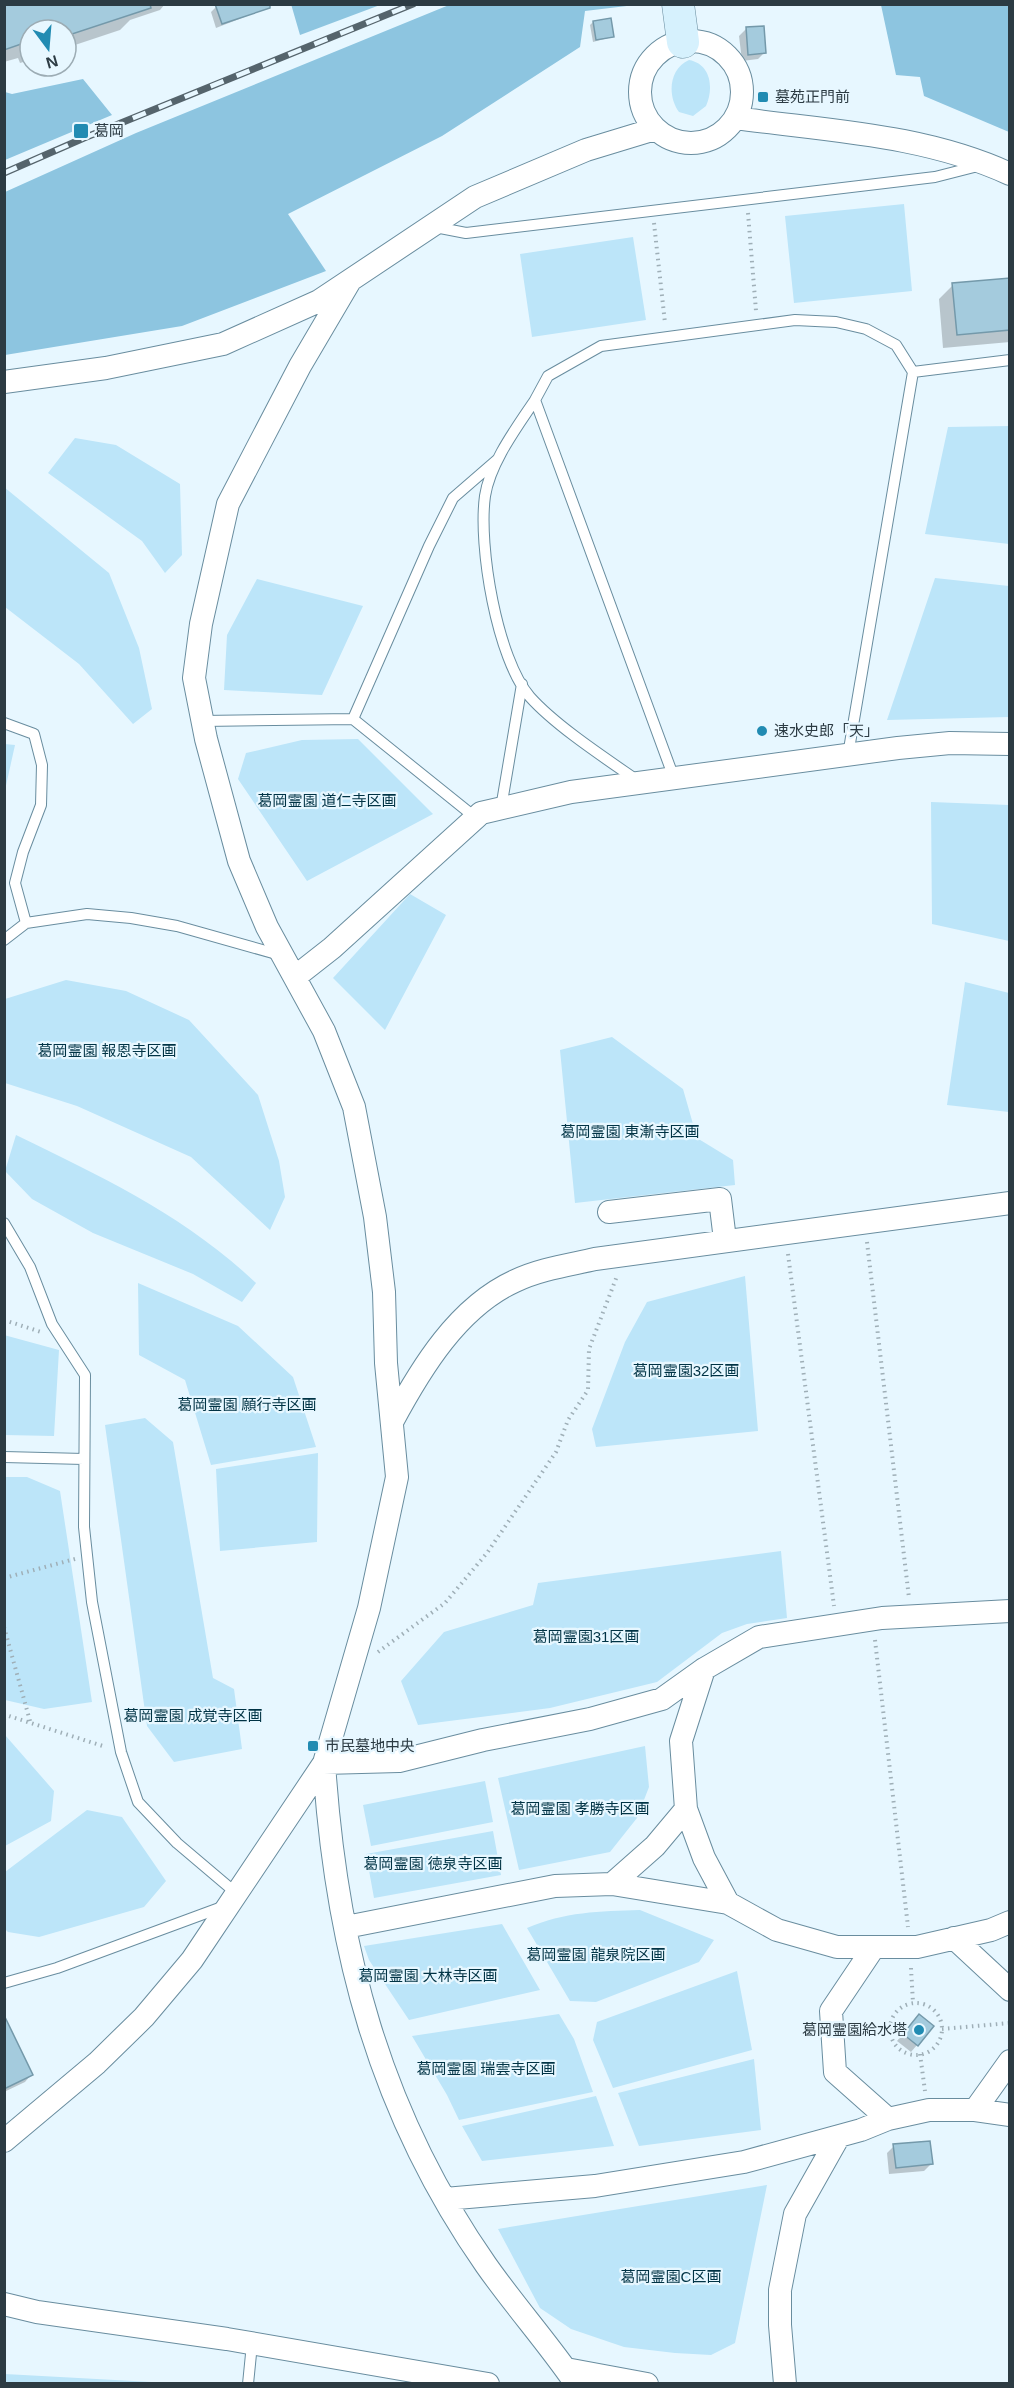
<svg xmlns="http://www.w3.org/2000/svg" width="1014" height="2388" font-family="Arial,'Noto Sans JP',sans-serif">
<rect width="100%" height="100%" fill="#e7f7ff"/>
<path fill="#bce5f9" d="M689,60c22,4 25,28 17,46l-13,10 -14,-4c-12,-17 -10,-43 10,-52z
M904,204l8,87 -118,12 -9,-87z
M633,237l13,83 -114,17 -12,-83z
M1009,426v118l-84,-10 23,-107z
M75,438l41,7 64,39 2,71 -17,18 -23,-32 -94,-68z
M4,487l105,86 30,75 13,61 -19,15 -54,-60 -74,-57z
M935,578l74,8v131l-122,3z
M257,579l106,27 -41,89 -98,-5 3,-55z
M358,739l75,75 -126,67 -69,-102 8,-26 56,-13z
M5,744l10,1 -10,45 -1,-46z
M931,802l78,3v136l-77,-17z
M410,894l36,21 -61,115 -52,-52z
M66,980l60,11 63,29 69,75 21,66 6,36 -15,33 -79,-73 -114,-51 -72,-23v-84z
M965,982l44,11v119l-62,-7z
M612,1037l71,52 14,49 36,22 2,25 -160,18 -15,-153z
M16,1135c88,43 168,80 240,148l-14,19 -49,-28 -100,-41 -61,-34 -27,-28z
M745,1276l13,155 -162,16 -4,-18 33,-87 22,-40z
M138,1283l100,43 55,51 23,70 -105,18 -26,-85 -46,-25z
M4,1335l55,15 -5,86 -49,-1z
M145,1418l28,24 40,236 21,11 8,60 -68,13 -27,-36 -42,-301z
M318,1453l-1,89 -97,9 -4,-82z
M5,1477h22l33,14 32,211 -48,7 -39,-9z
M781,1551l6,67 -40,6 -25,9 -65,49 -107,26 -132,17 -17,-44 43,-49 89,-27 5,-22z
M5,1735l49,56 -3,30 -46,25z
M645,1746l4,41 -12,31 -27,34 -91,18 -21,-92z
M485,1781l8,41 -122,24 -8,-41z
M87,1810l35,7 44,64 -22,26 -105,30 -31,-5 -3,-3v-57z
M493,1831l8,44 -127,23 -8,-44z
M640,1910l74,30 -15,22 -103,40 -26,-1 -43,-73c37,-16 73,-17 113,-18z
M502,1924l38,66 -131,30 -40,-60 -5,-14z
M737,1971l15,79 -139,38 -20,-48 4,-18z
M559,2014l15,25 19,53 -134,28 -12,-25 -35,-59z
M754,2059l7,71 -122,16 -21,-53z
M596,2096l18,50 -132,15 -20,-35z
M767,2185l-32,158 -24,12 -36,-2 -51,-6 -53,-18 -31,-21 -42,-79z
M4,2374h1l165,9h-165z"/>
<path fill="#8dc5e0" d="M291,4h89v1l-80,30z
M449,5h186l-50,6 -5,36 -138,89 -154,78 38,57 -144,55 -177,29v-163l131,-59z
M881,5h128v127l-85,-36 -4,-19 -24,-2z
M83,79l29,36 -107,45v-68l7,2z"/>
<path fill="#0003" d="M4,4h161l-5,6 -30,10 -10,10 -54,18v-18h-36v30l-10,3 -2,-5 -14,4z
M216,7l49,2 -49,19 -5,-16z
M593,22l19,15 -19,5 -3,-17z
M746,29l19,23 -7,7 -16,2 -3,-25z
M1010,280v62l-67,6 -4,-49 14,-14z
M912,2023l5,22 -6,7 -14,-11z
M4,2043l27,32 -6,7 -21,10z
M894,2146l37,18 -7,7 -35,3 -2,-21z"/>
<path fill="#a4cbdd" stroke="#7499aa" stroke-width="1.5" d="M4,4h146l1,4 -85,28v-6h-36v11l-26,9z
M215,4h55v4l-48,16z
M611,18l3,19 -18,3 -3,-19z
M764,26l2,27 -18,2 -2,-28z
M1010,278v52l-53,5 -5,-52z
M919,2014l15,12 -16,20 -15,-12z
M4,2015l29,60 -29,14z
M930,2141l3,23 -37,4 -3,-24z"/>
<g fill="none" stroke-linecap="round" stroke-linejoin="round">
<defs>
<path id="lane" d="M435,227l31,6 469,-56 43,-11
M913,372l97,-12
M535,400c-18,27 -45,63 -50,96 -7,50 12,163 45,201 26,29 75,61 108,84
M353,719l76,-173 24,-48 45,-39
M202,721l151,-2 123,99
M4,723l30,11 8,31 -1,40 -18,47 -8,31 11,40
M674,778l-139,-378 13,-24 53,-30 194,-26 41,2 30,7 30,16 17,27 -65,383
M501,808l21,-124
M4,940l22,-17 61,-9 44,4 46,8 103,29
M4,1223l26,44 22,57 33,51 -1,152 8,75 29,150 17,50 39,41 59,50
M4,1457l80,2
M4,1983l53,-15 168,-62
M248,2384l4,-40"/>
<path id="street" d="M640 92a51 51 0 1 1 102 0a51 51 0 1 1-102 0Z
M735,118c93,13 188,16 275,56
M4,382l102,-14 117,-24 96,-43 156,-104 111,-47 69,-21
M295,977l37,-29 149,-135 90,-21 327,-44 52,-5 60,1
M609,1212l111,-13 5,41
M392,1422c29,-54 66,-115 123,-141 25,-12 54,-16 80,-22l415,-56
M704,1669l-23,72 5,68 18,49 24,45 49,27 60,17h80l74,-17 19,-8
M612,1884l43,-38 31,-37
M346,1927l209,-41 57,-2 116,19
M954,1938l56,52
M874,1947l-43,64 4,61 53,47
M975,2110l35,-49
M4,2141l93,-78 47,-46 48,-57 132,-197 45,-155 28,-131 -11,-114 -2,-71 -9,-75 -21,-110 -30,-76 -57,-104 -28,-66 -33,-122 -12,-61 7,-54 27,-120 72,-138 50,-85
M445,2199l150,-13 149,-24 117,-32 27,-11 41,-9h46l35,5
M4,2304l33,8 190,27 261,45
M566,2369l81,15
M576,2384c-28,-41 -62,-79 -90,-119 -107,-153 -150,-318 -162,-502l75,-2 84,-21 107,-21 72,-20 42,-30 55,-32 123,-19 128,-7
M785,2384l-5,-59v-35l15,-76 44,-78"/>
<path id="secondary" d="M678,4l5,38"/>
</defs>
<use href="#lane" stroke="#698d9f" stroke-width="12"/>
<use href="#street" stroke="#698d9f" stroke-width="24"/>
<use href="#secondary" stroke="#698d9f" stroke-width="33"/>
<path stroke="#9fafb7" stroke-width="4" stroke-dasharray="1.5 4.5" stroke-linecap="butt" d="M748,213l8,98
M654,223l11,100
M867,1242l42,356
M788,1254l46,352
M4,1320l37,12
M4,1578l71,-19
M4,1627l26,94
M875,1640l33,287
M378,1652l67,-49 42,-50 69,-101 12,-32 20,-30 1,-41 28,-73
M4,1719l5,-3 97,31
M911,1968l2,35
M890 2029a26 26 0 1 1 52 0a26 26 0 1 1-52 0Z
M942,2029l68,-6
M851,2033l39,-1
M920,2054l5,37"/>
<use href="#lane" stroke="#fff" stroke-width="10"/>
<use href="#street" stroke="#fff" stroke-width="22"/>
<use href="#secondary" stroke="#d6f1fd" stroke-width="32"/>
<defs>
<path id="rail" d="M4,173l80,-35 329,-134"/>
</defs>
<use href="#rail" stroke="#55646c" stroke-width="7"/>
<use href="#rail" stroke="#e7f7ff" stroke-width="4.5" stroke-dasharray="14" stroke-linecap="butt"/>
</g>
<g fill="#218bb2" stroke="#e7f7ff" stroke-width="2">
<rect x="757" y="91" width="12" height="12" rx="3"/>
<rect x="73" y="123" width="16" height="16" rx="3"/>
<circle cx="762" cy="731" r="6"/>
<rect x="307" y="1740" width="12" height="12" rx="3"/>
<circle cx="919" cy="2030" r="6"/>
</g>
<g text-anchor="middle" stroke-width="4.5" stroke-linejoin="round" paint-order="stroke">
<g font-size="15" fill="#2c3b43" stroke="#e7f7ff" text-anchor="start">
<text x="775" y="102">墓苑正門前</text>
<text x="94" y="136">葛岡</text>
<text x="774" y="736">速水史郎「天」</text>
<text x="325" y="1751">市民墓地中央</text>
<text x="907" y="2035" text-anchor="end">葛岡霊園給水塔</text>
</g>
<g font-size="15" fill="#003345" stroke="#e7f7ff">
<text x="327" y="806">葛岡霊園 道仁寺区画</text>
<text x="107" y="1056">葛岡霊園 報恩寺区画</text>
<text x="630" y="1137">葛岡霊園 東漸寺区画</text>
<text x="686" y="1376">葛岡霊園32区画</text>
<text x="247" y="1410">葛岡霊園 願行寺区画</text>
<text x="586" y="1642">葛岡霊園31区画</text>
<text x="193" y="1721">葛岡霊園 成覚寺区画</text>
<text x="580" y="1814">葛岡霊園 孝勝寺区画</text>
<text x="433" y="1869">葛岡霊園 徳泉寺区画</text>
<text x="596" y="1960">葛岡霊園 龍泉院区画</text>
<text x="428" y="1981">葛岡霊園 大林寺区画</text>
<text x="486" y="2074">葛岡霊園 瑞雲寺区画</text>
<text x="671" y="2282">葛岡霊園C区画</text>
</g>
</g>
<rect width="1014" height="2388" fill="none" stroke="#2c3b43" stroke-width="12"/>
<g transform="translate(48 48) rotate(164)"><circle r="28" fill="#e7f7ff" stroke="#9cacb4" stroke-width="1.5"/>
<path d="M0-4.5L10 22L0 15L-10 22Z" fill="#218bb2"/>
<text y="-9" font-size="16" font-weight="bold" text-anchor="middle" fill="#2c3b43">N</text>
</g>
</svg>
